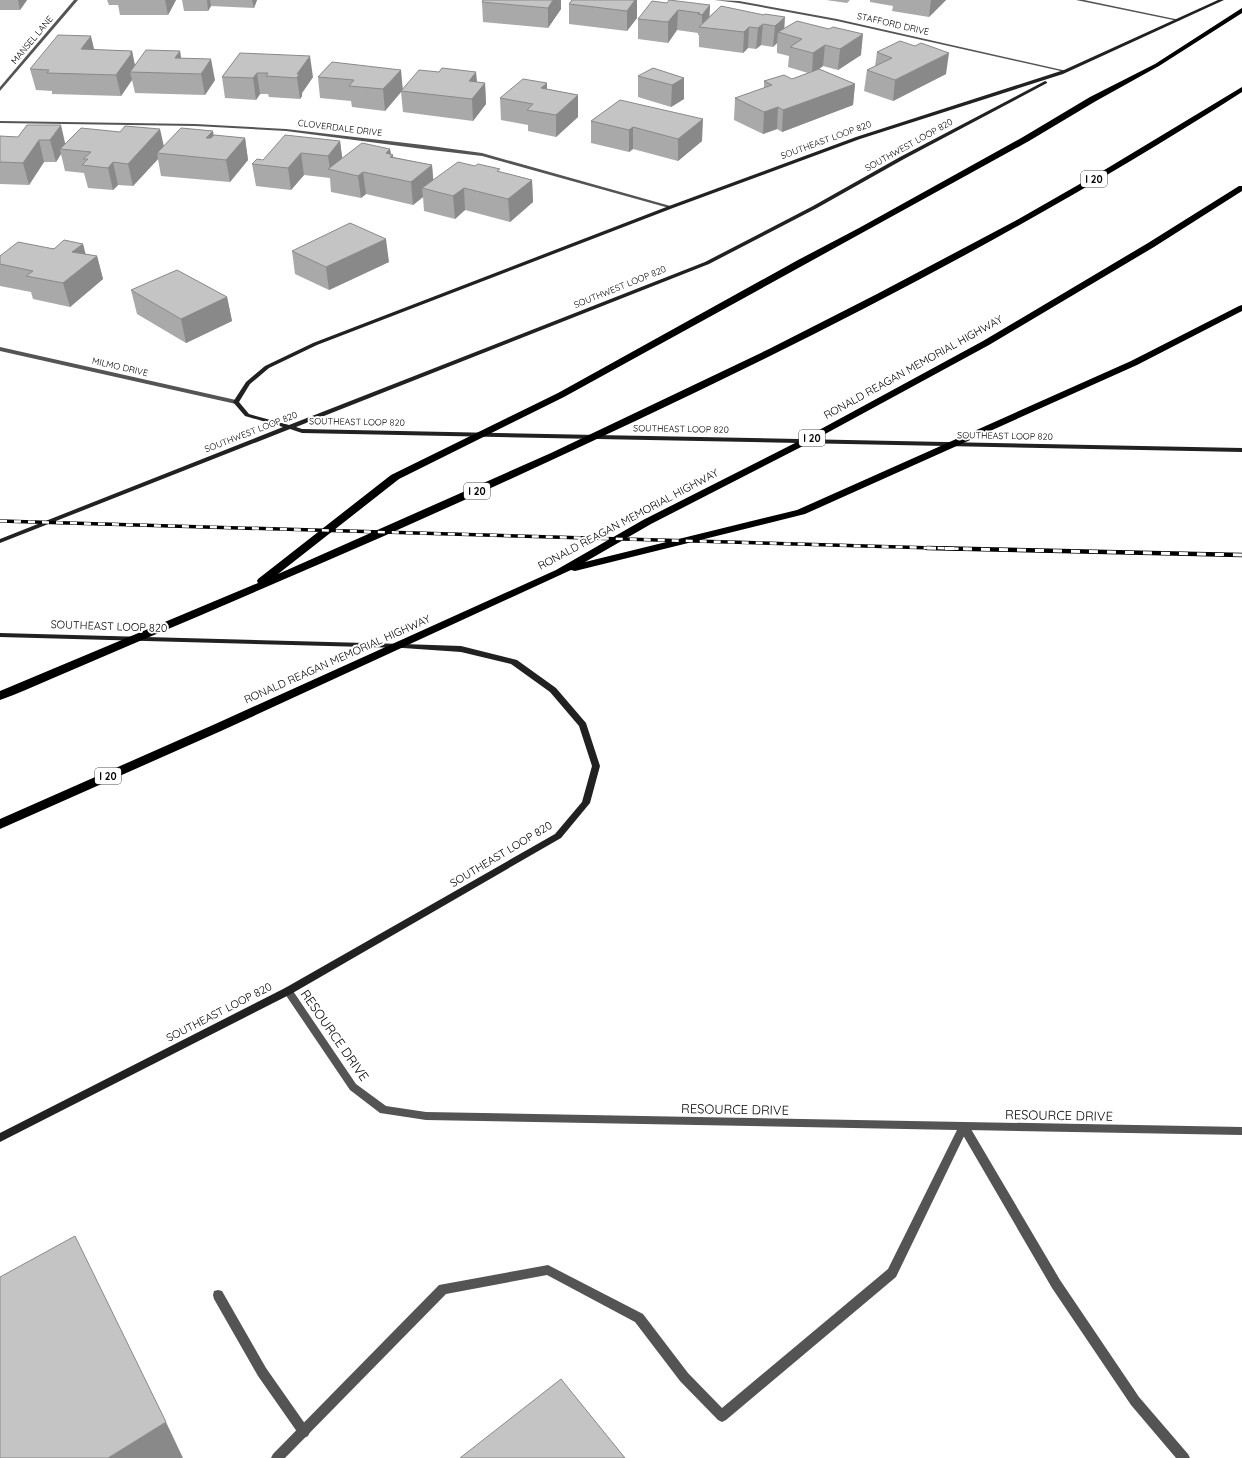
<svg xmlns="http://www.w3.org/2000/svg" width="1242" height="1458" font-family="Quicksand,sans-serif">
<rect width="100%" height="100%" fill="#fff"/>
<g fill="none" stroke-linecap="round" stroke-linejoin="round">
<path fill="#545454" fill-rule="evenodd" d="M1076,0h8l96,20 -2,1z
M964,1123l4,1 92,156 79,117 49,57 2,4h-14l-45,-53 -79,-117 -92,-158 -1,-3 1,-3z
M218,1290l4,1 44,77 42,60 2,4 -2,4 -4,2 -4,-2 -42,-60 -44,-77 -1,-4 1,-4z"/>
<path fill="#545454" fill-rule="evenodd" d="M74,0h4l-78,91v-4z
M714,0l25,1 98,18 230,52 -2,1 -228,-51 -98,-18z
M0,121l195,3 91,5 137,16 59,8 192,54 -5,1 -187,-52 -59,-7 -137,-18 -91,-5 -195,-3z
M0,347l236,53 3,2 -3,2 -236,-53z
M288,987l3,1 65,96 30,22 40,6 816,15v8l-275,-5 -71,147 -170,143 -4,2 -4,-2 -38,-39 -45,-59 -88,-47 -101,19 -161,164h-14l2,-4 166,-169 109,-20 95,49 45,59 34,35 166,-139 69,-139 -531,-10 -46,-7 -30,-23 -65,-96 -2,-3 2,-3z"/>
<path fill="#212121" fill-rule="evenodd" d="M1218,0h6l-161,74 -203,65 -187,69 -356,137 -48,23 -19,16 -11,18 10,12 40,11 416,-163 108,-56 87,-49 145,-76 2,1v1l-143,76 -87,49 -108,56 -413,163 6,2 940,19v4l-940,-19 -12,-4 -290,114v-4l283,-112 -38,-11 -12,-14 13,-20 19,-16 48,-23 356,-137 187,-69 208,-67z
M0,633l403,11 58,2 56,14 39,28 30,35 14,43 -10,37 -29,35 -270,156 -291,148v-9l285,-145 270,-154 27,-32 10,-36 -13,-40 -29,-34 -39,-28 -50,-12 -58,-4 -403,-11z"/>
<path fill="#000" fill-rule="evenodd" d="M1242,8v5l-83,53 -63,35 -67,40 -465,256 -165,82 -121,95 273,-121 218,-104 108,-55 138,-73 91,-52 136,-82v5c-271,174 -564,313 -858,444 -83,36 -166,72 -249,107 -28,12 -56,24 -84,36 -17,7 -34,15 -51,21v-9l258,-108 -1,-2 1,-2 133,-104 167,-82 240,-133 61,-32 164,-91 67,-40 65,-33z
M1239,186h3v5l-88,56 -165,98 -186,101 -152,78 -66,38 212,-52 334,-149 108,-55 3,-1v6l-105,54 -332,149 -230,57 -4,-1 -350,161 -221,98v-10l213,-94 343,-155 87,-50 154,-78 186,-101 165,-98z"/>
<defs>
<path id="rail-far1" d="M0,521l968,28"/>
<path id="rail" d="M927,548l315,7"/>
</defs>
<use href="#rail-far1" stroke="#000" stroke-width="3.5"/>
<use href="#rail" stroke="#000" stroke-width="4.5"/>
<use href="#rail-far1" stroke="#fff" stroke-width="2.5" stroke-dasharray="7" stroke-linecap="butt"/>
<use href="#rail" stroke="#fff" stroke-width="3" stroke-dasharray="9" stroke-linecap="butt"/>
</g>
<path fill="#a9a9a9" d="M0,0h27l-7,10h-20z
M107,0h69l-8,15h-48l-2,-10h-9z
M182,0h75l-3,8 -43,-2 -3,5h-24z
M572,0h65v18l-10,13 -58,-7v-20z
M826,0h24l-3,3z
M870,0h76l-17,17 -37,-6 1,-5 -23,-4z
M482,2l79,7 -13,19 -65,-6z
M667,3l43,2 -1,12 12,-11 63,23 77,26 -23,15 -15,-4 -4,3 36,15 -2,21 -71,27 -5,-3 -14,5 -29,-14 1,-22 29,-10v-7l28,-2 16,-6 -20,-6 1,-11 -12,-3v-10l-4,4 -12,-2 -5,4 -8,-1 -5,5 -44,-6v-12h-1v-2l-21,-3 -9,13 -30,-4v-20z
M915,46l31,28 -53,27 -29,-10 3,-21 8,-4 2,-14z
M94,50l38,1 3,14 45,-14 1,7 34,22 -10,15 -70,-2 -3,-13 -11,16 -69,-2v-3l-16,-1 -6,-21z
M240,53l73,24 -11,16v3l-2,3 -31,-2 -1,-3h-8l-4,6 -31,-2 -3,-21z
M332,62l70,27 75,-7 8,1 1,21 -13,17 -70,-9 -2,-20 -16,19 -33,-4 -1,-6 -31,-3 -2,-21z
M638,76l46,2v21l-13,8 -33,-10z
M547,89l31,6v22l-22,20 -28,-6v-6l-27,-5 -1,-22z
M620,100l82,41 -24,20 -45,-12 -4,3 -38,-9v-22z
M27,125l38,19 99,2 50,-10 31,2 3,22 -18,22 -69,-6 -3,-17 -25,27 -15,-1 -5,5 -25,-2 -4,-15 -19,-2 -4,-17 -5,8h-12l-15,23 -29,-1v-48l18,1z
M340,141l2,18 48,-10 1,5 2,1v2l39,8 1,16 67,-9 32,8 1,22 -23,20 -45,-12 -10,9 -31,-8 -1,-14 -10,8 -47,-11 -5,4 -30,-6 -1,-14 -26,-3 -13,15 -35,-4 -4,-22z
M83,244l2,10 12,2 6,23 -33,28 -37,-8 -2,-7 -31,-6v-30z
M292,251l97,11 -60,28 -34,-16z
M131,290l96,7 5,24 -46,22 -49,-29z"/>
<path fill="#898989" d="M18,0h9l-7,10z
M165,0h11l-8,15z
M207,0h3l1,6 -3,5z
M252,0h5l-3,8z
M553,0h8v9l-13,19v-20z
M635,0h2v18l-10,13v-20z
M931,0h15l-17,17z
M710,5l-1,20 -7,2v-12z
M678,10l-1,20 -9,13v-21z
M785,17l-1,17 -6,-2 -1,11 -4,4 2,-21z
M763,24l-2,21 -5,4 2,-21z
M749,27l-1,21 -5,5 1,-21z
M863,34l-2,21 -23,15 2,-21z
M91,36l5,21 -15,-8z
M825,45l-2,21 -11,8 1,-21z
M132,51l4,21h-6l2,8 -11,16 -5,-21z
M180,51l3,21 -8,-14z
M949,53l-3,21 -53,27 2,-21z
M310,56l3,21 -11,16v3l-2,3 -3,-21v-4z
M211,59l4,21 -10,15 -4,-21z
M401,70l2,21h-2v1l-16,19 -2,-22z
M476,72l2,19 7,-8 1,21 -13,17 -1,-22 -3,-18z
M257,73l3,21 -4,6 -3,-22z
M684,78v21l-13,8 1,-22z
M547,83v22l-6,-17z
M855,84l-2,21 -71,27 1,-22z
M578,95v22l-22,20v-22z
M778,107l-1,22 -14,5 1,-22z
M703,119l-1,22 -24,20v-22z
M61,125l5,22 -6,2 1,5 -5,8 -6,-22z
M633,127v22l-4,3v-22z
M160,129l5,22 -8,2 1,6 -25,27 -5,-22z
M213,131l4,21 -11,-14z
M245,138l3,22 -18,22 -4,-22z
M39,140l5,22 -15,23 -6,-22z
M340,141l3,22 -13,6 -2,-13z
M390,149l1,7 2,-1 2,22 -3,2v-7l-6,-19z
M301,153l3,22 -13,15 -3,-22z
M113,162l5,23 -5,5 -5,-22z
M432,165l2,23h-12l1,9 -10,8 -2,-23z
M363,172l3,22 -5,4 -3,-22z
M532,180l1,22 -23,20 -2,-23z
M464,188l1,22 -10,9 -2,-23z
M386,239l3,23 -60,28 -3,-23z
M83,244l5,19 9,-7 6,23 -33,28 -7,-24 9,-31z
M227,297l5,24 -46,22 -5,-24z
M166,1422l17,36h-75z"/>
<path fill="#c4c4c4" stroke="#898989" d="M483,0h70l-5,8 -66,-6z
M572,0h63l-8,11 -58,-7z
M669,0l41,5 -8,10 -4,-1 2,-1 -22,-3 -10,12 -30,-3 14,-18 15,2z
M721,6l43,9 1,-1 20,3 -10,9 -12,-2 -5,4 -9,-1 -5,5 -45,-5z
M797,21l32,8 4,-2 30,7 -23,15 -15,-4 -12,8 -23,-6 12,-8 -24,-7z
M58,35l33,1 -10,13 51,2 -2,2h2l-16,22 -69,-2 2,-3 -19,-1z
M900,41l15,5 6,-3 28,10 -54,27 -28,-10 25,-12 -15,-6z
M146,50l34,1 -5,7 36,1 -10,15 -71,-2z
M240,53l70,3 -13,18h2l-2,4 -31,-2 2,-3h-11l-4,5 -31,-1z
M332,62l69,8 -18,19 -34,-3 5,-6 -36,-3z
M442,68l34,4 -7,9 16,2 -13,16 -71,-8 18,-21 20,2z
M653,68l31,10 -12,7 -34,-9z
M819,69l36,15 -72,26 -5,-3 -14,5 -29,-14 37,-13 -8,-4 20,-6 8,4z
M523,79l24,4 -6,5 37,7 -22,20 -29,-5 6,-6 -33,-6z
M620,100l83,19 -25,20 -45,-12 -4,3 -38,-9z
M27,125h34l-11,15h-11l-16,23 -23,-1v-26l18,1z
M125,126l35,3 -32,35 -15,-2 -5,6 -26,-3 6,-6h-5l8,-7 -31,-3 21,-21 39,4z
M181,128l32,3 -7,7h5l3,-3 31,3 -19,22 -69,-7z
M285,135l55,6 -12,15 -27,-3 -13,15 -36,-4 5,-5 6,1z
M362,143l28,6 -4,4 7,2 -3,2 42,8 -21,17 -48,-10 -5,4 -30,-7z
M458,162l17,4 3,-2 22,5 -3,2 35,9 -24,19 -44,-11 -11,8 -31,-8z
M350,223l36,16 -60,28 -34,-16z
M64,240l19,4 -11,8 25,4 -34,27 -37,-7 7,-5 -33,-7v-8l18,-14 36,7z
M177,270l50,27 -46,22 -50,-29z
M75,1236l91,186 -58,36h-108v-181z
M561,1379l64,79h-165z"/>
<g text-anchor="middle" stroke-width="4" stroke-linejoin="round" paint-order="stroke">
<g font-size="9" fill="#000" stroke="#fff">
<text transform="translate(893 24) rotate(13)" y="3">STAFFORD DRIVE</text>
<text transform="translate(32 40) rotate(-50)" y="3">MANSEL LANE</text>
<text transform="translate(340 128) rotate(7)" y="3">CLOVERDALE DRIVE</text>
<text transform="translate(826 140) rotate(-20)" y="3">SOUTHEAST LOOP 820</text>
<text transform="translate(909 145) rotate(-29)" y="3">SOUTHWEST LOOP 820</text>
<text transform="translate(620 287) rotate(-22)" y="3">SOUTHWEST LOOP 820</text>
<text transform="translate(120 367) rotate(13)" y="3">MILMO DRIVE</text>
<text transform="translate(357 422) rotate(1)" y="3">SOUTHEAST LOOP 820</text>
<text transform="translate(681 429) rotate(1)" y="3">SOUTHEAST LOOP 820</text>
<text transform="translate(251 432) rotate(-21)" y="3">SOUTHWEST LOOP 820</text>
<text transform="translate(1005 436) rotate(1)" y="3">SOUTHEAST LOOP 820</text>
</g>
<g fill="#fff" stroke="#4c4c4c" stroke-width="1">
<rect x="1081" y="171" width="26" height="16" rx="3"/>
<rect x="799" y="430" width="26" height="16" rx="3"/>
<rect x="464" y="483" width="26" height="16" rx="3"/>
<rect x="95" y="768" width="26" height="16" rx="3"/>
</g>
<g font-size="10" font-weight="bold" fill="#000">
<text x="1094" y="183">I 20</text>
<text x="812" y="442">I 20</text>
<text x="477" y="495">I 20</text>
<text x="108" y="780">I 20</text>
</g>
<g font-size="11" fill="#000" stroke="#fff">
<text transform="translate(913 367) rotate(-29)" y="4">RONALD REAGAN MEMORIAL HIGHWAY</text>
<text transform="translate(628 519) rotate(-28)" y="4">RONALD REAGAN MEMORIAL HIGHWAY</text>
<text transform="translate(109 626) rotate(2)" y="4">SOUTHEAST LOOP 820</text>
<text transform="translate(337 659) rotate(-24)" y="4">RONALD REAGAN MEMORIAL HIGHWAY</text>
<text transform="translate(501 854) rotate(-31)" y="4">SOUTHEAST LOOP 820</text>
<text transform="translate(219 1012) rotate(-27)" y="4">SOUTHEAST LOOP 820</text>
</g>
<g font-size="13" fill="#000" stroke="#fff">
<text transform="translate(335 1035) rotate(55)" y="5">RESOURCE DRIVE</text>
<text transform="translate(735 1109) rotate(1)" y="5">RESOURCE DRIVE</text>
<text transform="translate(1059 1115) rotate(1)" y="5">RESOURCE DRIVE</text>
</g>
</g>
</svg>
